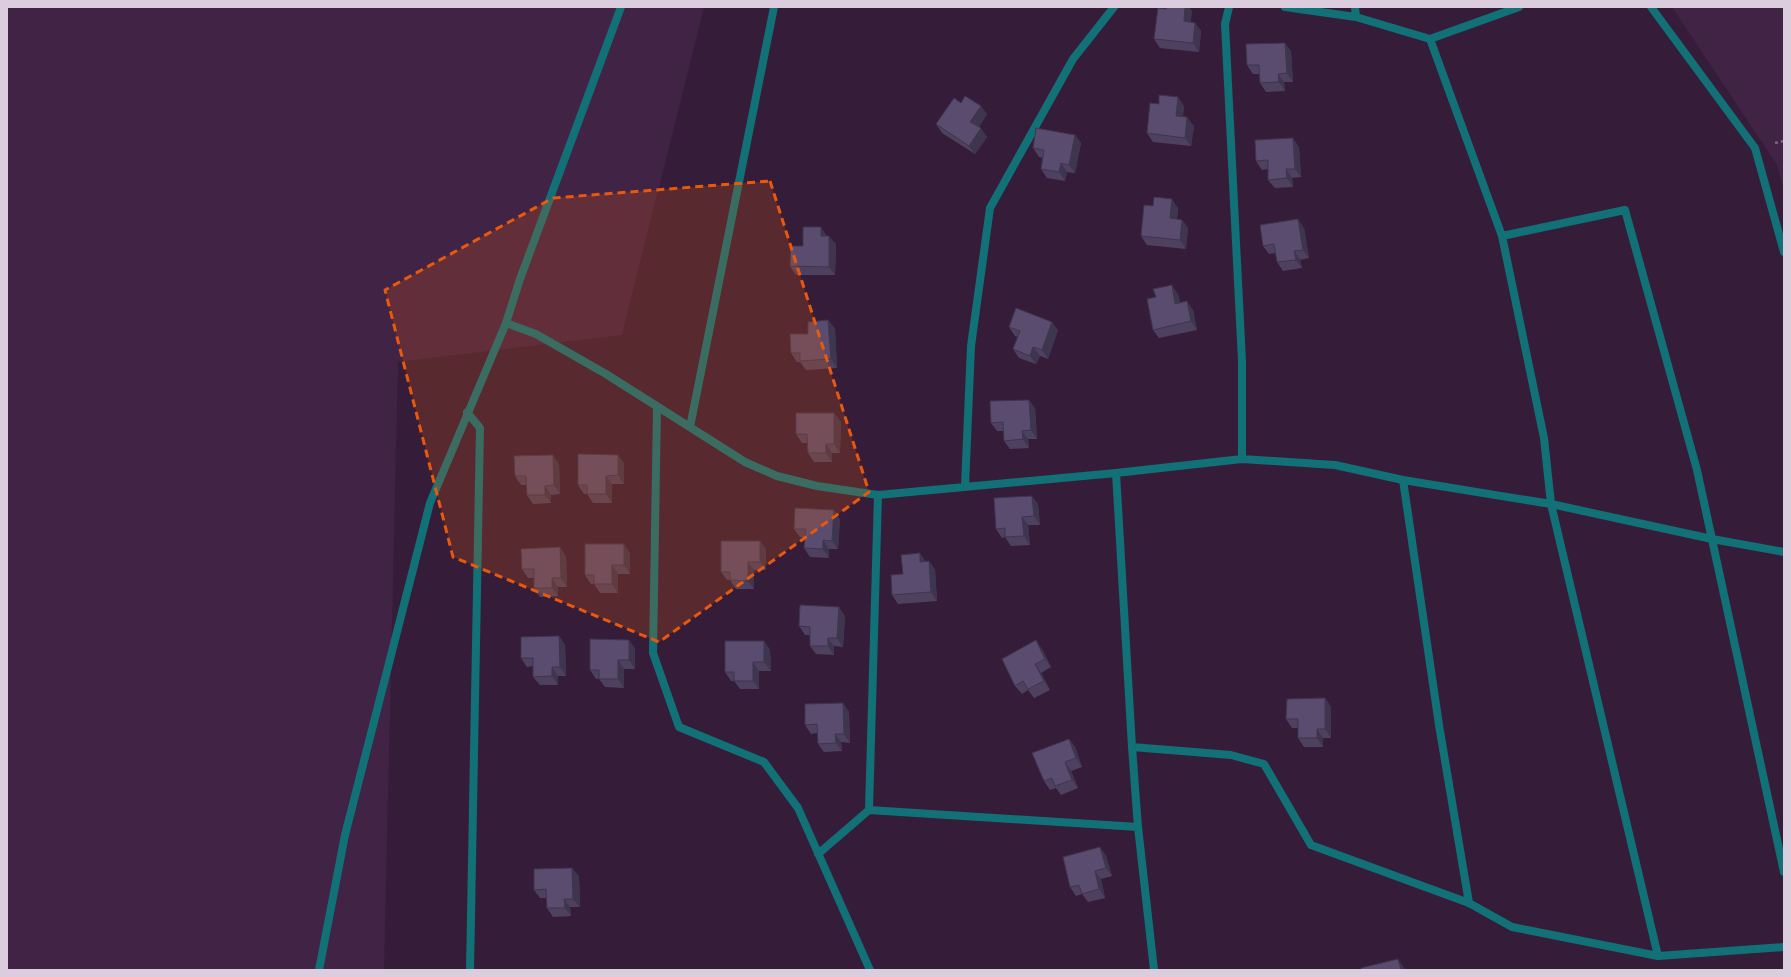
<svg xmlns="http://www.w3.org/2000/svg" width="1791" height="977" font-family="Lora,serif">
<rect width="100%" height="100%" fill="#351d39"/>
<path fill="#402345" d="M7,7h697l-82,328 -224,27 -14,608h-377z
M1672,7h112v183l-7,-25z"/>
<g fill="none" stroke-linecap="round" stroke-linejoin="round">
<path stroke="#7d6880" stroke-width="2.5" stroke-dasharray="3 3" stroke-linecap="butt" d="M1775,143l9,-2"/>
<path stroke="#117177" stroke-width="8" d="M1229,7l-4,17 17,337v98
M1285,7l71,10 74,22 72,197 42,202 7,66 107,452
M1355,7l1,10
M1651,7l104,141 29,104
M1430,39l89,-32
M1502,236l123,-26 72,260 87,402
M506,323l30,11 70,40 139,88 32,14 40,10 61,9 238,-22 126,-14 93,6 68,15 148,24 161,35 72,13
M657,407l-4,246 26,74 85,35 34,46 72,162
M467,412l13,16 -10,542
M690,427l84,-420
M1116,473l16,274 6,80 16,143
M1403,480l36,245 30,178
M965,486l6,-140 19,-138 83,-149 41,-52
M1132,747l99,8 33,9 47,81 158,58 43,24 146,29 126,-9
M869,810l9,-315
M818,854l51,-44 269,17
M319,970l26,-135"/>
<path stroke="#117177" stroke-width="8" d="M345,835l85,-332 76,-180 14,-44 101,-272"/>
</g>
<path fill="#4d415f" d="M1167,7h22l3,4 -2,11 5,1 6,8 -2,21 -39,-4 -6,-9 12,-30z
M1291,51l2,31h-9l1,9 -19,1 -6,-9v-9h-7l-6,-9z
M961,103l26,11 -8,13 8,10 -12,17 -33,-21 -6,-9z
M1159,104l25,2 -1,10 11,10 -3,20 -38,-4 -6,-9z
M1075,135l6,8 -6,30 -8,-1 -2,9 -18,-3 -6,-9 2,-11 -4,-1 -6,-9z
M1299,147l2,30 -9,1 1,9 -18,1 -7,-8v-11l-6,1 -6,-9z
M1153,206l25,2 -1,11 5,1 6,8 -2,21 -39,-4 -6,-9z
M1304,228l5,30 -9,2 2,8 -19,3 -6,-9 -1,-9 -7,1 -6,-8z
M827,236l9,8 -1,31h-39l-6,-9 13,-20z
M1178,294l2,9 13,7 4,20 -38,8 -6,-8z
M828,320l7,9 2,39 -31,2 -6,-8h-3l-6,-9z
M1009,327l49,3 -10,29 -8,-3 -4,8 -17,-6 -6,-9 5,-12 -3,-1z
M1035,408l2,31h-9l1,9 -19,1 -6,-8v-10h-7l-6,-8z
M834,413l7,9 -1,31h-8v9h-18l-6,-9 -1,-10h-5l-6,-9z
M624,463v21h-12v19h-19l-6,-9h-3l-6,-9z
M559,464l1,30 -9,1v8l-18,1 -6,-9v-10h-6l-6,-9z
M1038,504l2,21h-12l2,20 -19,1 -6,-9 -3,1 -6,-9z
M840,519l-2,30h-9v9l-19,-1 -6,-9 1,-10 -5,-1 -6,-8z
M760,541l6,8v21h-12v19h-18l-6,-9h-3l-6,-8z
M630,553v21h-12v19h-18l-6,-9h-3l-6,-9z
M566,556l1,31h-9v9l-18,1 -6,-9v-10h-6l-6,-9z
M929,561l6,9 2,31 -39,3 -6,-9 11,-21 23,-12z
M845,616l-2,31 -9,-1v9l-18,-1 -6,-8v-11h-5l-6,-9z
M559,636l6,9 1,31h-8v9h-18l-7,-8v-11l-6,1 -6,-9z
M764,641l6,9 1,21h-12v18h-19l-6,-8h-3l-6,-9z
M635,648v21h-11v19l-19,-1 -6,-8h-3l-6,-9z
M1042,649l9,18 -10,6 9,17 -16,8 -6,-8 -6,4 -7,-8z
M1325,698l6,9v31h-8v9h-19l-6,-9v-10h-6l-6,-9z
M843,703l6,9 1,31 -9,-1 1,9 -18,1 -6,-8 -1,-11 -6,1 -6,-9z
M1069,739l6,8 7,20 -11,4 7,17 -17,7 -5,-7 -6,2 -6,-9z
M1100,847l6,9 6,20 -11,3 4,19 -17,4 -6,-8 -6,2 -6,-9z
M579,876l1,31h-10l1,9 -18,1 -6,-9 -1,-10h-6l-6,-8z"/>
<path fill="#3e354e" d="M1185,7h4l3,4 -2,19 -6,-9z
M1195,23l6,8 -2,21 -6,-9z
M1285,43l6,8 2,31 -6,-9z
M1278,74l6,8 1,9 -6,-9z
M1178,97l6,9 -2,18 -6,-8z
M981,106l6,8 -10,16 -7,-8z
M1187,117l7,9 -3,20 -6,-8z
M981,128l6,9 -12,17 -6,-8z
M1075,135l6,8 -6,30 -6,-8z
M1293,138l6,9 2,30 -6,-8z
M1061,163l6,9 -2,9 -6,-9z
M1286,169l6,9 1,9 -6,-9z
M1172,199l6,9 -2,19 -6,-9z
M1298,219l6,9 5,30 -6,-8z
M1182,220l6,8 -2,21 -6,-9z
M821,227l6,9h-6z
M829,236l7,8 -1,31 -6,-8z
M1294,251l6,9 2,8 -6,-8z
M1172,285l6,9 4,18 -7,-8z
M1187,301l6,9 4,20 -6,-9z
M828,320l7,9 2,39 -6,-9z
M1052,322l6,8 -10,29 -6,-9z
M1033,347l7,9 -4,8 -6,-8z
M1029,400l6,8 2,31 -6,-9z
M834,413l7,9 -1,31 -6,-9z
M1022,431l6,8 1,9 -6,-9z
M826,444l6,9v9l-6,-9z
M553,455l6,9 1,30 -6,-9z
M618,455l6,8v21l-6,-9z
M606,476l6,8v19l-6,-9z
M545,486l6,9v8l-6,-8z
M1032,496l6,8 2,21 -6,-9z
M834,510l6,9 -2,30 -6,-8z
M1022,517l6,8 2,20 -6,-9z
M823,540l6,9v9l-6,-9z
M760,541l6,8v21l-6,-8z
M624,544l6,9v21l-6,-9z
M560,547l6,9 1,31 -6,-9z
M920,553l6,9h-6z
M929,561l6,9 2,31 -6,-9z
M748,562l6,8v19l-6,-8z
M612,565l6,9v19l-6,-9z
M552,578l6,9v9l-6,-8z
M839,607l6,9 -2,31 -6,-9z
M559,636l6,9 1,31 -6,-9z
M828,638l6,8v9l-6,-9z
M629,640l6,8v21l-6,-9z
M1036,640l6,9 9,18 -6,-8z
M764,641l6,9 1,21 -7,-9z
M618,660l6,9v19l-6,-9z
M753,662l6,9v18l-6,-8z
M1035,664l6,9 9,17 -6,-9z
M552,667l6,9v9l-6,-9z
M1325,698l6,9v31l-6,-9z
M843,703l6,9 1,31 -6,-9z
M1317,729l6,9v9l-6,-9z
M835,734l6,8 1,9 -6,-8z
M1069,739l6,8 7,20 -6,-9z
M1065,762l6,9 7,17 -6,-8z
M1100,847l6,9 6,20 -6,-8z
M572,868l7,8 1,31 -7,-8z
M1095,871l6,8 4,19 -6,-9z
M564,899l6,8 1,9 -6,-8z
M1398,959l6,9 1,2h-4z"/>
<path fill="#594c6f" stroke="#3e354e" d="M1167,7h18l-1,14 11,2 -2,20 -39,-4 4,-31 8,1z
M1285,43l2,30 -9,1 1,8 -19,1 -1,-18h-12l-1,-21z
M1159,95l19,2 -2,19 11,1 -2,21 -38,-5 3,-30 9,1z
M965,96l16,10 -11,16 11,6 -12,18 -33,-22 18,-26 7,5z
M1036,128l39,7 -6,30 -8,-2 -2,9 -18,-3 3,-19 -11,-2z
M1293,138l2,31h-9l1,9 -19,2v-20l-12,1 -1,-21z
M1154,197l18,2 -2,19 12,2 -2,20 -39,-4 3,-31 9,1z
M1298,219l5,31 -9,1 2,9 -19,2 -3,-18 -11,2 -3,-21z
M803,227h18v9h8v31l-39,-1 1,-20h12z
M1172,285l3,19 12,-3 4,20 -38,9 -6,-31 9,-2 -3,-8z
M1016,308l36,14 -10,28 -9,-3 -3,9 -17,-7 7,-18 -11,-4z
M828,320l3,39 -31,2v-8h-9l-1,-19h18v-12z
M1029,400l2,30 -9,1 1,8 -19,2 -1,-19 -12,1 -1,-22z
M796,413h38v31h-8v9h-18l-1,-19h-11z
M578,454l40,1v20l-12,1v18h-19v-9h-9z
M553,455l1,30 -9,1v9h-18l-1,-19h-11l-1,-20z
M1032,496l2,20 -12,1 2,19 -19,1v-9l-9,1 -2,-31z
M795,508l39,2 -2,31 -9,-1v9l-19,-1 2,-19h-12z
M721,541h39v21h-12v19l-18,-1v-8h-9z
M585,544h39v21h-12v19h-18v-9h-9z
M560,547l1,31h-9v10h-18v-19h-12l-1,-20z
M920,553v9l9,-1 2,31 -39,3 -1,-20 12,-1 -2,-19z
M800,605l39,2 -2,31h-9v8h-18v-19l-11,-1z
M559,636l1,31h-8v9l-19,1v-19h-12v-21z
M590,639l39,1v20h-11v19h-19v-9h-9z
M1036,640l9,19 -10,5 9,17 -16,8 -5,-8 -8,5 -13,-27z
M725,641h39v21h-11v19h-19v-9h-9z
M1325,698v31h-8v9h-19v-19h-12l1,-20z
M843,703l1,31h-9l1,9 -18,1 -1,-20 -12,1v-21z
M1069,739l7,19 -11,4 7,18 -17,6 -3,-8 -8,3 -12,-28z
M1100,847l6,21 -11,3 4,18 -17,5 -3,-9 -9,2 -7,-30z
M572,868l1,31h-9l1,9h-18l-1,-19 -12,1v-21z
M1398,959l3,11h-40v-2z"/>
<path fill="#e8590c" fill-opacity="0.2" stroke="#e8590c" stroke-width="3" stroke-dasharray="8 5" stroke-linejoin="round" d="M770,181l99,311 -210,150 -206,-85 -68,-267 168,-92z"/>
<rect width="1791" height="977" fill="none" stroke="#dbccde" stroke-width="16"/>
</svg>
